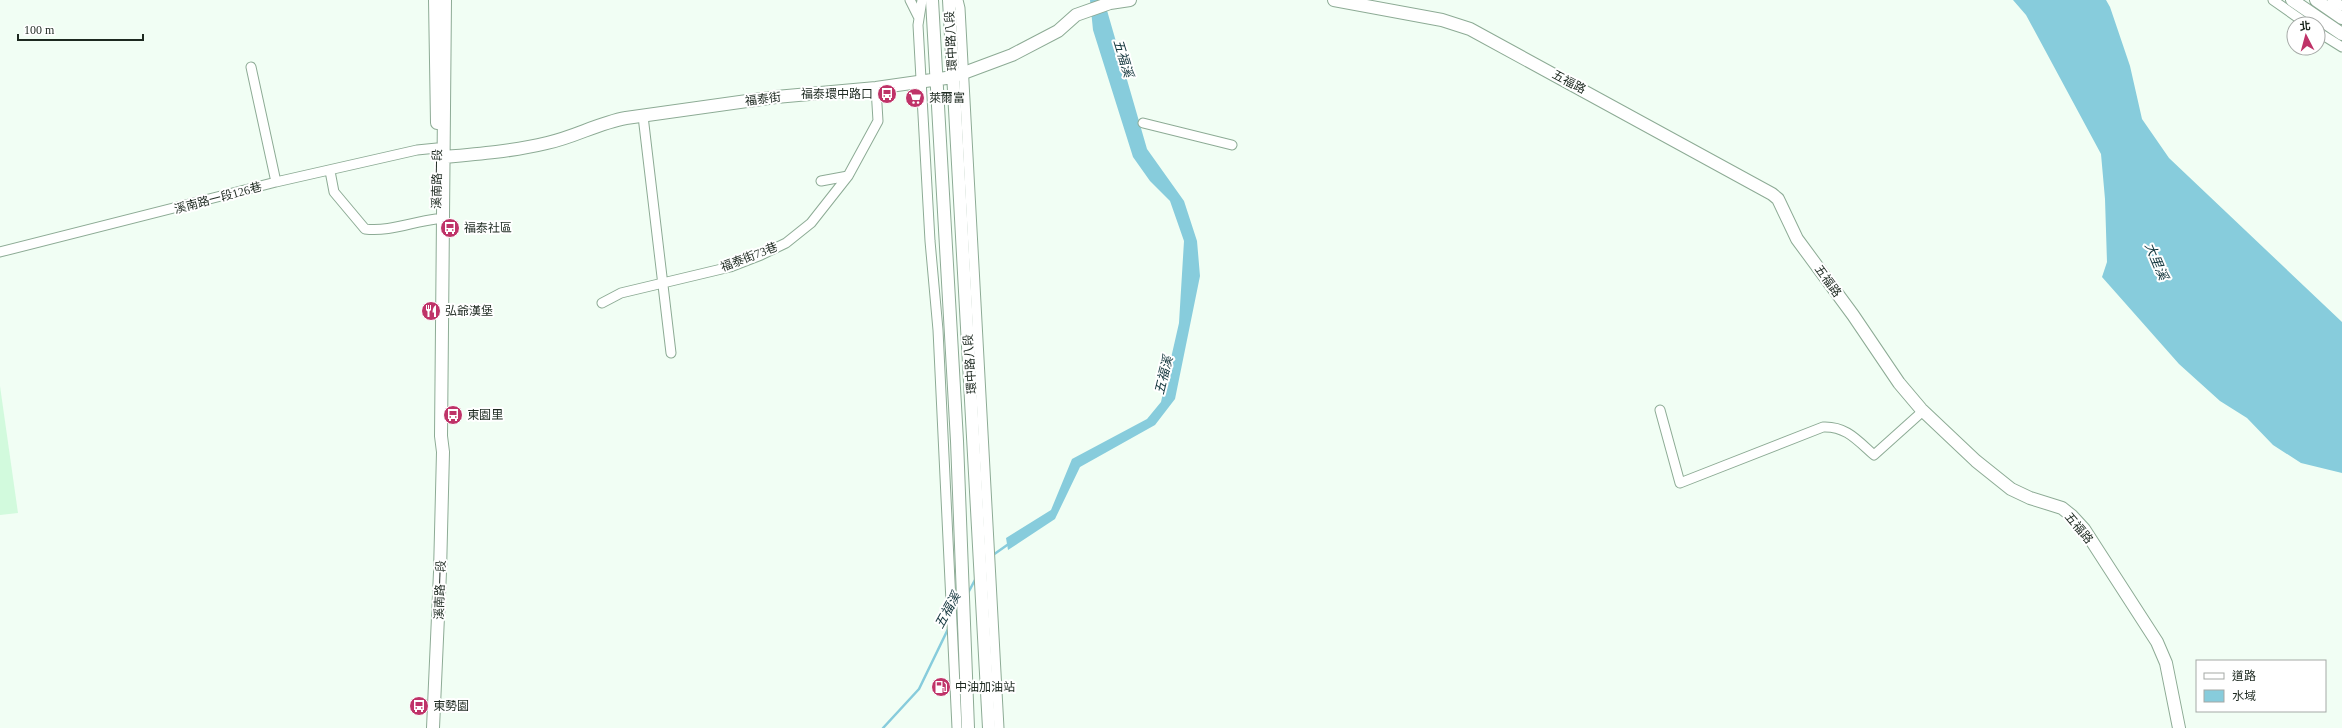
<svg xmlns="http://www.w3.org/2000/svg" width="2342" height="728" font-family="'Times New Roman','Noto Sans TC',serif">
<rect width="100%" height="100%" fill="#f1fef4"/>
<path fill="#d2fadd" d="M0,386l18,127 -18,2z"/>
<path fill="#87ccdc" d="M1090,0h14l43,149 37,52 13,40 3,35 -25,123 -20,26 -75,42 -25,52 -47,31 -2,-12 45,-28 21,-51 75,-40 14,-17 18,-79 5,-82 -14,-40 -20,-20 -17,-24 -40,-127z
M2013,0h93l4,7 20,59 12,53 27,39 173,164v151l-41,-10 -28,-18 -26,-27 -27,-17 -41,-37 -77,-87 5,-15 -2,-63 -4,-45 -75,-139z"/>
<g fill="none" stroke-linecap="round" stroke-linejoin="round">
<path stroke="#87ccdc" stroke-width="2.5" d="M993,555l17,-12
M968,593l8,-15
M883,728l36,-39 30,-62"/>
<defs>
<path id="street" d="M910,0l9,18
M922,0l-4,25 12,216 8,89 19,398
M958,0l2,8 39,720
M2273,0l34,24
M2332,0l10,6
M2318,32l24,15
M251,67l25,115
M643,116l28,237
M1143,123l89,22
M330,171l4,21 31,37c24,3 47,-7 71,-10
M821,181l27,-5
M0,252l276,-70 141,-32 20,-2
M602,303l19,-10 109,-26 31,-12 25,-12 25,-20 37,-47 30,-55 -2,-33
M1660,410l20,73 143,-56c23,-1 34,13 51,28l49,-44"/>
<path id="secondary" d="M435,0l2,123
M932,0l25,441 11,287
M949,0l40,728
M1334,0l108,20 28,9 302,165 6,5 19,40 56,76 46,68 22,26 55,52 35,28 19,9 32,10 10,8 12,13 73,113 9,21 13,65
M2292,0l50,34
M2316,0l26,18
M444,157c35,-3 70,-6 103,-14 28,-6 51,-20 79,-25l150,-21 100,-9 77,-11 59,-22 46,-24 18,-16 34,-12 20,-3
M433,728l7,-156 3,-120 -2,-16 4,-436"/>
</defs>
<use href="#street" stroke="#8dab95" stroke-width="11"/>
<use href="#secondary" stroke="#8dab95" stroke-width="14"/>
<use href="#street" stroke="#fff" stroke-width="9"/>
<use href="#secondary" stroke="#fff" stroke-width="12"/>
</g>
<defs>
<symbol id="bus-disc" viewBox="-11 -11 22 22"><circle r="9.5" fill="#bf3368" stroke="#fff"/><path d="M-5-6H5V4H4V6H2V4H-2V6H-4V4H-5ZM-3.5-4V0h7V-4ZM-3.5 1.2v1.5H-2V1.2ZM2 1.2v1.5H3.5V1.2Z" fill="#fff"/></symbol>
<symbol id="supermarket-disc" viewBox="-11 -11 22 22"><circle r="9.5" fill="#bf3368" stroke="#fff"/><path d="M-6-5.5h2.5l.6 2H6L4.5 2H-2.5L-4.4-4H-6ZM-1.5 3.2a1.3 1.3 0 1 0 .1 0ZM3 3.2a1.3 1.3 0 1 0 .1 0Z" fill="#fff"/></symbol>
<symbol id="restaurant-disc" viewBox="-11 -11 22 22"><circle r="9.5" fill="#bf3368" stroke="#fff"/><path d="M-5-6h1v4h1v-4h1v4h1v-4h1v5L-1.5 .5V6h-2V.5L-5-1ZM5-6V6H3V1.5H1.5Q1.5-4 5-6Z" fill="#fff"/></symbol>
<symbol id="fuel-disc" viewBox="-11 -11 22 22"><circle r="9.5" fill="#bf3368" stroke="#fff"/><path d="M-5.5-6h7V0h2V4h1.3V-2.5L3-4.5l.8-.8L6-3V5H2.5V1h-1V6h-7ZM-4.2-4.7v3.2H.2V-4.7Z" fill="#fff"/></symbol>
</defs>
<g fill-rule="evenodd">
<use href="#bus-disc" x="876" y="83" width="22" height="22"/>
<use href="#supermarket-disc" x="904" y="87" width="22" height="22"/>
<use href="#bus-disc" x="439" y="217" width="22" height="22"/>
<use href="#restaurant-disc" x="420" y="300" width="22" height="22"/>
<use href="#bus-disc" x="442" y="404" width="22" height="22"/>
<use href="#fuel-disc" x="930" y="676" width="22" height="22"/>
<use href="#bus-disc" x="408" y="695" width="22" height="22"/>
</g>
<g text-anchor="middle" stroke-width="4" stroke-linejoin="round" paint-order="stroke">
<g font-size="12" fill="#1d2920" stroke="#fff">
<text transform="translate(951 41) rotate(-93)" y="4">環中路八段</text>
<text transform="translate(1569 82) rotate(28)" y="4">五福路</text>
<text transform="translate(763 99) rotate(-7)" y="4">福泰街</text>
<text transform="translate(437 179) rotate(-89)" y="4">溪南路一段</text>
<text transform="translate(218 198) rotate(-15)" y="4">溪南路一段126巷</text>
<text transform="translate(749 257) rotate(-21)" y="4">福泰街73巷</text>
<text transform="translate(1828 281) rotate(54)" y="4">五福路</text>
<text transform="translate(970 364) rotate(-94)" y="4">環中路八段</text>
<text transform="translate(2079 528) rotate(50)" y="4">五福路</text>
<text transform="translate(440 590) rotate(-88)" y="4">溪南路一段</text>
</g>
<g font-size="12" fill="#1d2920" stroke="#fff" text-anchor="start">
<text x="873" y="98" text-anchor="end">福泰環中路口</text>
<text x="929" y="102">萊爾富</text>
<text x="464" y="232">福泰社區</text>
<text x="445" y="315">弘爺漢堡</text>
<text x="467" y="419">東園里</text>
<text x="955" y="691">中油加油站</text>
<text x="433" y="710">東勢園</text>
</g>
<g font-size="13" font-style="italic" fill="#15373e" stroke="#fff">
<text transform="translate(1124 58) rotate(73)" y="5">五福溪</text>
<text transform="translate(2157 261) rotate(67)" y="5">大里溪</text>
<text transform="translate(1163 375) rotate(-76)" y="5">五福溪</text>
<text transform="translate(947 610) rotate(-61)" y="5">五福溪</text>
</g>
</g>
<rect x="2196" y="660" width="130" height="52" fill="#ffffff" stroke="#a5a9a6"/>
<rect x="2204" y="673" width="20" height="6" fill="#ffffff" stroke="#a5a9a6"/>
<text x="2232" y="680" font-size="12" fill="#1d2920">道路</text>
<rect x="2204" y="690" width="20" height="12" fill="#87ccdc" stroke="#a5a9a6"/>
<text x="2232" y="700" font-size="12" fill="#1d2920">水域</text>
<g transform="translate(2306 36) rotate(354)"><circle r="19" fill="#ffffff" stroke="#a5a9a6"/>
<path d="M0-3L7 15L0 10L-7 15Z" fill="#bf3368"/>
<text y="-6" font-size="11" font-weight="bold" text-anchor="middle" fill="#1d2920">北</text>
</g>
<path d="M18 34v6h125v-6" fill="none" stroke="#1d2920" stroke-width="2"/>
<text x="24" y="34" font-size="12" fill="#1d2920" stroke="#ffffff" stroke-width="3" paint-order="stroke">100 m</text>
</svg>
